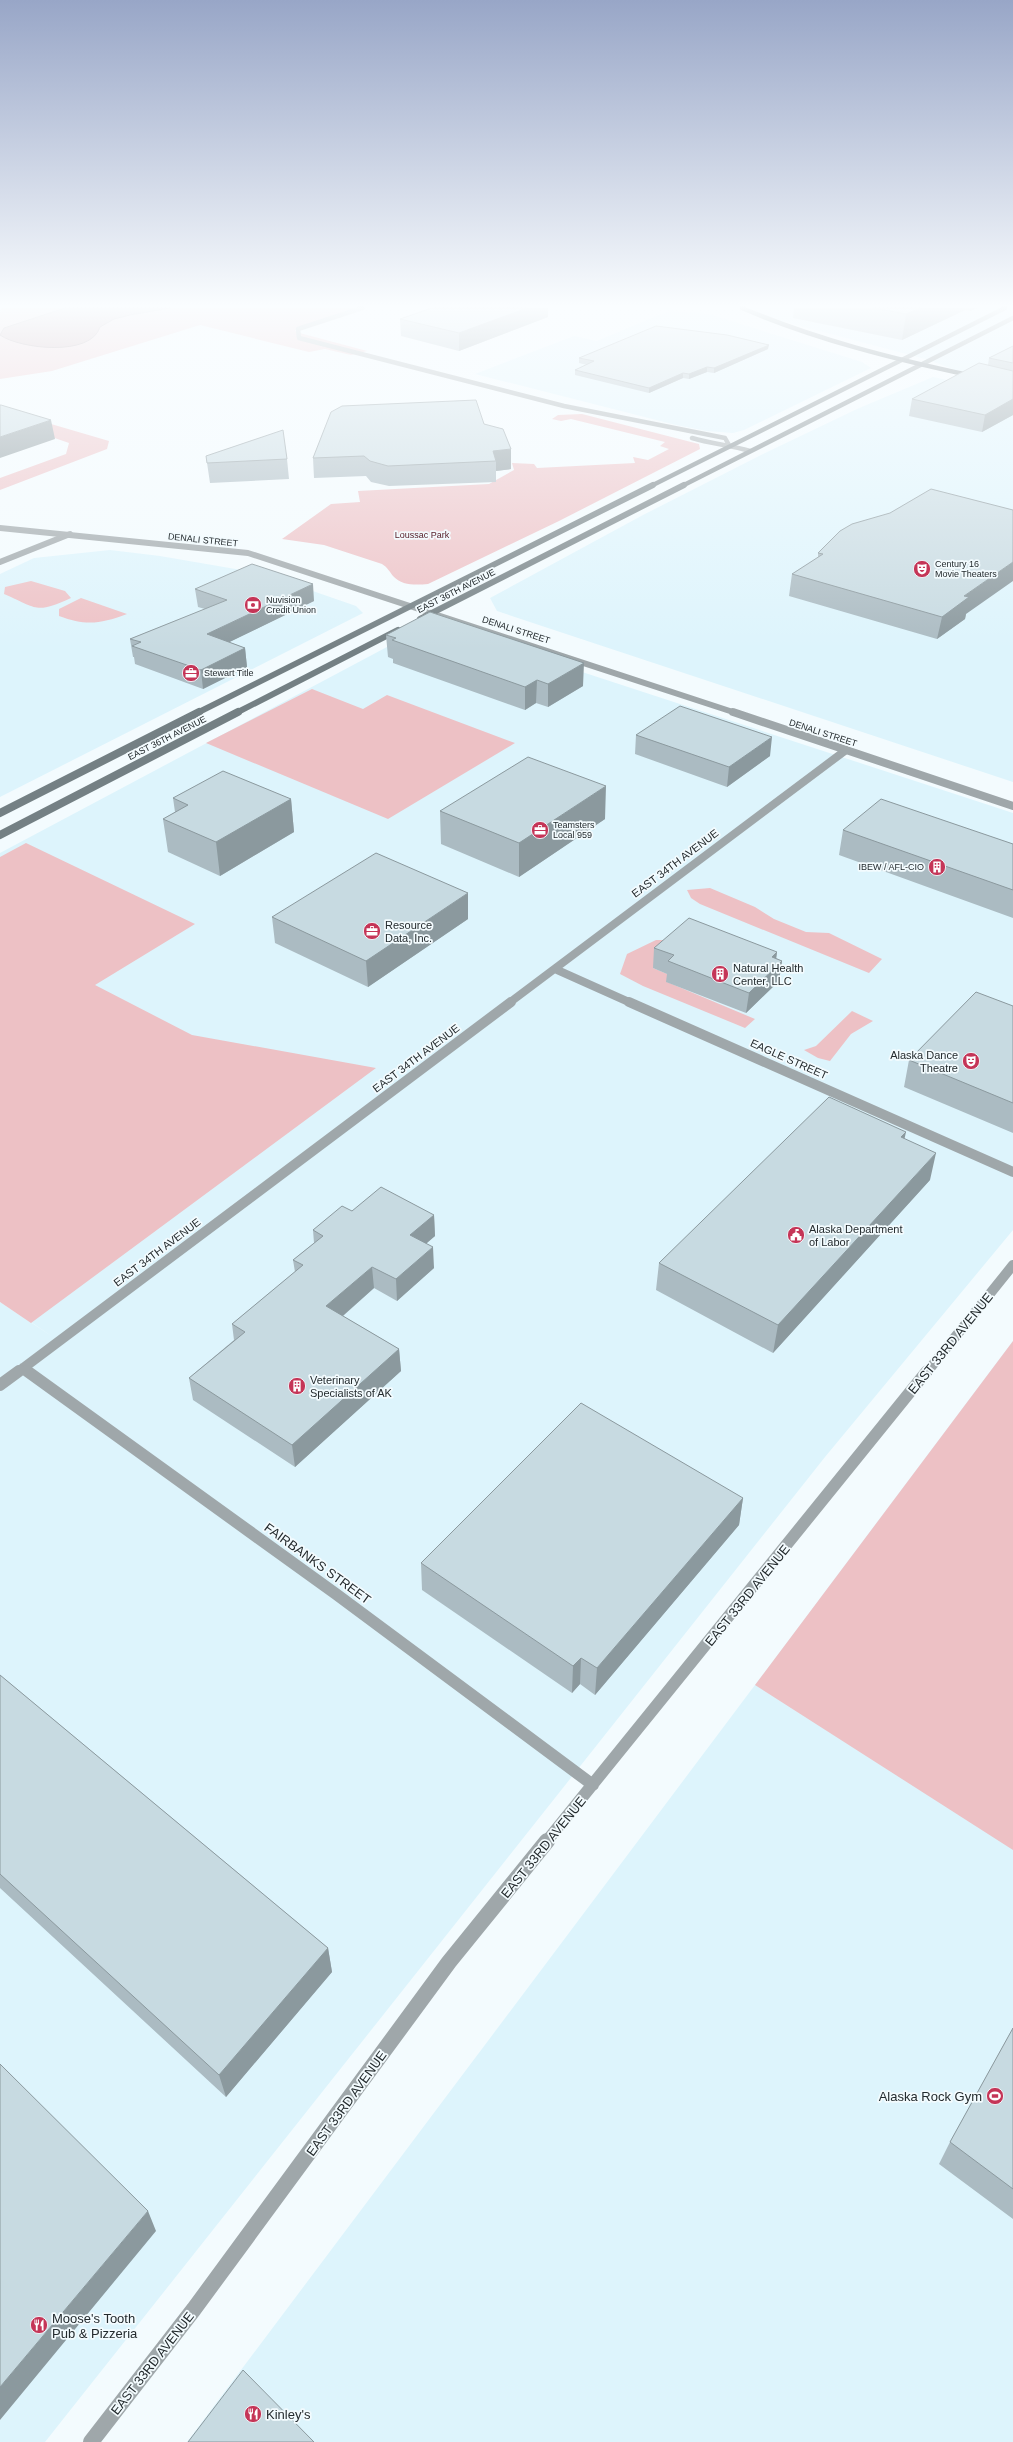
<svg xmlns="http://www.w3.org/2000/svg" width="1013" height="2442" font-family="Arial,sans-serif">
<rect width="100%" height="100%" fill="#f3fbfe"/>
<path fill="#ddf4fc" d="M657,308h14l4,3 34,3 153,48 9,6 -127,62 -11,3 -26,-2 -31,-6 -201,-51 99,-38 23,5 71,-30z
M746,308h267v76l-45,-9 -39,-15 -174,-46z
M933,377l80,17v388l-516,-171 -7,-13 153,-83 120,-61 94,-45z
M110,550l50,6 87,15 34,9 75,26 7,7 -363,184v-223l34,-16z
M432,623l581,190v417l-188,227 -780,985h-45v-1140l53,35 -53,-36v-448z
M1013,1341v1101h-826l568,-757z"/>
<path fill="#edc1c5" d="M360,308l-65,22 1,2 71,19 -16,4 -26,-6 -16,3 -109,-27 -148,46 -52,8v-67l3,-1 -3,-2 2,-1z
M0,409l109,32 -2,8 -107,41v-12l66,-24 3,-11 -69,-24z
M582,414l109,28 8,2 1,5 -141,72 -131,63c-12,1 -26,2 -35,-8 -4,-5 -5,-8 -11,-12l-58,-19 -42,-6 49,-35 29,-2 -2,-11 131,-7 25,-14 -2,-7 22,1 3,4 98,-5 -2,-6 15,3 21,-11 -9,-3 5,-4 -94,-23 -10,2 -9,-2 6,-4z
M31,581l34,10 6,7c-36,16 -32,11 -67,-4l1,-7z
M81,598l46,16c-27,10 -41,12 -68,2v-7z
M312,689l51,20 24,-14 128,48 -127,76 -182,-76z
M26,843l169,81 -100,61 97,50 184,33 -345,255 -31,-21v-445z
M710,888l45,19 19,12 32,13 23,1 53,26 -13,14 -169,-69 -9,-6 -4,-8z
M656,940h22l-25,28 19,8 -5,6 88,37 -10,9 -102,-42 -23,-12 7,-20z
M852,1011l21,10 -22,13 -21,27 -12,-3 -14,-8 12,-4z
M1013,1341v509l-258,-165z"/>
<path fill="#c09196" stroke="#917277" d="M65,308h105l-40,7 -16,4 -14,8c-9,30 -80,22 -100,8l4,-7z"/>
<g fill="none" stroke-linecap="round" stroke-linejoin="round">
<path stroke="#9fa7aa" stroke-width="4.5" d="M362,308l-64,21 1,9 265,68 161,32 4,7
M692,438c20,6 38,7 58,13"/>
<path stroke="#9fa7aa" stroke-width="6" d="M0,562l70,-28"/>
<path stroke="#9fa7aa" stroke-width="8" d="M555,969l76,34
M509,1003l337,-253"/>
<path stroke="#9fa7aa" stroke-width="10" d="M629,1002l384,170
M23,1368l5,4
M18,1372l493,-370
M927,1372l86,-107"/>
<path stroke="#9fa7aa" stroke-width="12" d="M27,1371l309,223 257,191
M0,1385l19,-14
M546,1842l381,-471"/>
<path stroke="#9fa7aa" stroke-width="16" d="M91,2442l103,-133 255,-347 98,-121"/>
<path stroke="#9fa7aa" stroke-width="6" d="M0,528l248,25 488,160"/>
<path stroke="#9fa7aa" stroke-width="8" d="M733,712l280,94"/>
<path stroke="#748084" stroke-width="4.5" d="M651,486l354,-178
M682,486l331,-168"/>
<path stroke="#748084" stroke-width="6" d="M420,619l264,-134
M197,713l456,-228
M236,713l162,-83"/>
<path stroke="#748084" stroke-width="8" d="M0,813l199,-101
M0,835l238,-123"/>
<path stroke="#566469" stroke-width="4.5" d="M742,308c75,32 152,51 231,68"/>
</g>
<path fill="#abbbc2" d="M432,308h116v9l-89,34 -58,-15 -1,-17z
M794,308h183l-7,3 -5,-1 -63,30 -109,-22z
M1013,346v69l-31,17 -73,-16 3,-17 76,-34 1,-7z
M768,349l-54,24 -7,-1 -18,7 -6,-1 -34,15 -74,-18v-5l12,-5 -8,-2v-5z
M484,424l27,45 -15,2v11l-107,4 -18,-4 -5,-6 -52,2 -1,-20z
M206,456l81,3 2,20 -79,4z
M840,531l126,83 -1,5 -28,20 -148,-43 3,-22 26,-16v-5z
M195,589l119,12 -85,41 16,6 2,19 -44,22 -68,-25 -1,-7h-1l-3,-18 75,-30 -7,-2z
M386,635l197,51 -35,21 -12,-4 -11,7 -132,-47v-4l-5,-2z
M636,735l134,21 -43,31 -92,-33z
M173,798l118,1 3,33 -74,44 -52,-24 -5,-33 12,-7z
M440,811l165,8 -86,58 -78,-33z
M843,830l170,14v74l-174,-63z
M272,917l196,2 -100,68 -93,-44z
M654,948l123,4 -1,6 6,3 -3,20 -33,32 -80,-31 1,-8 -14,-6z
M1013,1006v127l-109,-46 5,-27z
M930,1180l-157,173 -117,-63 3,-27z
M352,1211l82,4 1,21 -9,7 8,25 -37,33 -23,-13 -31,28 56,33 2,22 -106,96 -102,-67 -4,-22 45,-38 -2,-16 63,-52 -2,-12 21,-17 -1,-13z
M743,1498l-4,27 -144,170 -15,-11 -8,9 -150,-103 -1,-27z
M0,1675l328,273 4,24 -106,125 -226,-209z
M1013,2028v191l-74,-55 11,-22z"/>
<path fill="#8b999e" d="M527,308h21v9l-89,34v-18z
M920,308h45v2l-63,30 4,-26z
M971,308h6l-7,3z
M769,345l-1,4 -54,24v-5z
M707,367v5l-18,7v-5z
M683,373v5l-34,15v-5z
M1013,399v16l-31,17 3,-17z
M51,420l4,19 -55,19v-21z
M511,449v20l-15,2v-10l-3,-10z
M1013,562v19l-47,33 -1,5 -28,20 5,-22 22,-21z
M313,584l1,17 -105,51 -2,-18z
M245,648l2,19 -44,22 -2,-19z
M584,663l-1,23 -35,21v-23z
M537,680l-1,23 -11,7v-23z
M772,737l-2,19 -43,31 2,-20z
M606,786l-1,33 -86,58v-34z
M291,799l3,33 -74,44 -4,-34z
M468,893v26l-100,68 -2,-26z
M777,952l-2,16 7,-7 -3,20 -33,32 3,-20 23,-36z
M906,1132l-6,27 1,-22z
M936,1153l-6,27 -157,173 5,-28z
M434,1215l1,21 -24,21 -1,-22z
M433,1247l1,21 -37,33 -1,-22z
M372,1267l2,21 -45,40 -3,-22z
M399,1349l2,22 -106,96 -3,-22z
M743,1498l-4,27 -144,170 2,-27z
M581,1658l-1,26 -8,9 1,-27z
M328,1948l4,24 -106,125 -7,-22z
M148,2211l8,20 -156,189v-33z"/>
<path fill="#c7dae1" stroke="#8b999e" d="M432,308h95l-68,25 -59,-14z
M873,308h47l-14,6z
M656,326l71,9 42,10 -55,23 -7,-1 -18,7 -6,-1 -34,15 -74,-18 19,-9 -15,-3z
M1013,346v17l-24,-5z
M979,363l34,8v28l-28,16 -73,-16z
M476,400l8,24 19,5 8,20 -18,2 3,10 -108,5 -18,-5 -6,-5 -51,2 18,-46 11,-6z
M0,405h1l50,15 -51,17z
M283,430l4,29 -80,4 -1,-7z
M931,489l82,21v52l-49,34 5,1 -27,20 -150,-43 31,-20 -5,-1 22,-22 12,-7 38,-11z
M252,564l61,20 -106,50 38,14 -44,22 -69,-24 9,-4 -11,-3 97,-39 -32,-11z
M430,612l154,51 -36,21 -11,-4 -12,7 -133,-47 4,-2 -10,-3z
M680,706l92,31 -43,30 -93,-32z
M528,757l78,29 -87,57 -79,-32z
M223,771l68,28 -75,43 -53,-23 25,-14 -15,-7z
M881,799l132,45v46l-170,-60z
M376,853l92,40 -102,68 -94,-44z
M689,918l88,34 -5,5 10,4 -33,32 -81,-32 6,-6 -20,-7z
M976,992l37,14v97l-104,-43z
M829,1097l77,35 -5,5 35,16 -158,172 -119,-62z
M381,1187l53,28 -24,20 23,12 -37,32 -24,-12 -46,39 73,43 -107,96 -103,-67 56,-46 -13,-8 71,-59 -10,-5 30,-24 -10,-6 29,-24 10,5z
M581,1403l162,95 -146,170 -16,-10 -8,8 -152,-103z
M0,1675l328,273 -109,127 -219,-201z
M1013,2028v161l-63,-47z
M0,2064l148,147 -148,176z
M243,2370l71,72h-126z"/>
<linearGradient id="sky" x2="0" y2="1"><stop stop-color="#98a6c7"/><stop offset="0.47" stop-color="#fafdff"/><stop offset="1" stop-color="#fafdff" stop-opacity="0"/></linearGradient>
<rect width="1013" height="650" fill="url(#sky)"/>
<defs>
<symbol id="theatre-disc" viewBox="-11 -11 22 22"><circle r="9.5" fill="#c53557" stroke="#f3fbfe"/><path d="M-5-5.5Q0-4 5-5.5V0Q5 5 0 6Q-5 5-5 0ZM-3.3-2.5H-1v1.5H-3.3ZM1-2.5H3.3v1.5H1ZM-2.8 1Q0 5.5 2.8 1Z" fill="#fff"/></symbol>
<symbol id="bank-disc" viewBox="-11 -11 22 22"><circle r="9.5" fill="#c53557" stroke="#f3fbfe"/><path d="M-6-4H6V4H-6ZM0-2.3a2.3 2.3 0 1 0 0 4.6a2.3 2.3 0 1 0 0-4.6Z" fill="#fff"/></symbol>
<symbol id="office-disc" viewBox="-11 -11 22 22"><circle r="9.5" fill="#c53557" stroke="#f3fbfe"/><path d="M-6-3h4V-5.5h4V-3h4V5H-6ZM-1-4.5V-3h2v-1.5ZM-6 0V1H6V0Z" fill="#fff"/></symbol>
<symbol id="building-disc" viewBox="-11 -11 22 22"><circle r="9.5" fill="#c53557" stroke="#f3fbfe"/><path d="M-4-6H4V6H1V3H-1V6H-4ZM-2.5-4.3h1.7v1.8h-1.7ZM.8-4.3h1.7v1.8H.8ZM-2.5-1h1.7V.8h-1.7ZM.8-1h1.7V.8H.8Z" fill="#fff"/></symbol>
<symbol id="civic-disc" viewBox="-11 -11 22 22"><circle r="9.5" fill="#c53557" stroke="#f3fbfe"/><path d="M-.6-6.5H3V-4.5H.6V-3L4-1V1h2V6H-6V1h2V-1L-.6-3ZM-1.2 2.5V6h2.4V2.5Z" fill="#fff"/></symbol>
<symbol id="stadium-disc" viewBox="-11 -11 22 22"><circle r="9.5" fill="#c53557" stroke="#f3fbfe"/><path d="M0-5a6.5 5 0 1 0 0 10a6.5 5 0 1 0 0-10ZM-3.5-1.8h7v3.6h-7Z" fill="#fff"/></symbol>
<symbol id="restaurant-disc" viewBox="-11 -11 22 22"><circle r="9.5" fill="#c53557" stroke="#f3fbfe"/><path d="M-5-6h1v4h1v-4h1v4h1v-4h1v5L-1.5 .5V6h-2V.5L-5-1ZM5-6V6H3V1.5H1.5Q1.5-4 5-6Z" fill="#fff"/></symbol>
</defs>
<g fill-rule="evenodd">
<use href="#theatre-disc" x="912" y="559" width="20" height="20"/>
<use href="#bank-disc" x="243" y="595" width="20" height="20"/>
<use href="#office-disc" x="181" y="663" width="20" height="20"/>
<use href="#office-disc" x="530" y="820" width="20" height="20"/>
<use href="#building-disc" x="927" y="857" width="20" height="20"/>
<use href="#office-disc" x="362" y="921" width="20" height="20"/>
<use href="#building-disc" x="710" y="964" width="20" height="20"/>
<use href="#theatre-disc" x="961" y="1051" width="20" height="20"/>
<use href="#civic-disc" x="786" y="1225" width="20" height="20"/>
<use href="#building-disc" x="287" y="1376" width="20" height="20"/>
<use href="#stadium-disc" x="985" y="2086" width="20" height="20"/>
<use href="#restaurant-disc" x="29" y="2315" width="20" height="20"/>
<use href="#restaurant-disc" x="243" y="2404" width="20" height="20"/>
</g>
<g text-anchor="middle" stroke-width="3.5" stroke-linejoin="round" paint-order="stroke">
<g font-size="9" fill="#541a25" stroke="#f3fbfe">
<text x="422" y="538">Loussac Park</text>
</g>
<g font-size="9" fill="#242b2e" stroke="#f3fbfe">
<text transform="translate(203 540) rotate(6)" y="3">DENALI STREET</text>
<text transform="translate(456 591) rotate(-27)" y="3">EAST 36TH AVENUE</text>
<text transform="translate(516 630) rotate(18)" y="3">DENALI STREET</text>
<text transform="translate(823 733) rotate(18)" y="3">DENALI STREET</text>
<text transform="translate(167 738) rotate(-27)" y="3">EAST 36TH AVENUE</text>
</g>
<g font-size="9" fill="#242b2e" stroke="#f3fbfe" text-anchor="start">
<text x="935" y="567">Century 16<tspan x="935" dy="10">Movie Theaters</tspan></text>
<text x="266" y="603">Nuvision<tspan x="266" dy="10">Credit Union</tspan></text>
<text x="204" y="676">Stewart Title</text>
<text x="553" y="828">Teamsters<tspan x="553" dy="10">Local 959</tspan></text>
<text x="924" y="870" text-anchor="end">IBEW / AFL-CIO</text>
</g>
<g font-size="11" fill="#242b2e" stroke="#f3fbfe">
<text transform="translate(675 863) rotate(-37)" y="4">EAST 34TH AVENUE</text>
<text transform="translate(416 1058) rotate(-37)" y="4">EAST 34TH AVENUE</text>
<text transform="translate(789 1059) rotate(24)" y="4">EAGLE STREET</text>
<text transform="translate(157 1252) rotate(-37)" y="4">EAST 34TH AVENUE</text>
</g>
<g font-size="11" fill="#242b2e" stroke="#f3fbfe" text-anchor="start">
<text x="385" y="929">Resource<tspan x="385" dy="13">Data, Inc.</tspan></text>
<text x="733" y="972">Natural Health<tspan x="733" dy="13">Center, LLC</tspan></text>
<text x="958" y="1059" text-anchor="end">Alaska Dance<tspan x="958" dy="13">Theatre</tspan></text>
<text x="809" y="1233">Alaska Department<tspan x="809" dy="13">of Labor</tspan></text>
<text x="310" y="1384">Veterinary<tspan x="310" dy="13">Specialists of AK</tspan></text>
</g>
<g font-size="13" fill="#242b2e" stroke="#f3fbfe">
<text transform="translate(950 1343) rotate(-51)" y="5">EAST 33RD AVENUE</text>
<text transform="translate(318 1563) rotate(36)" y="5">FAIRBANKS STREET</text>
<text transform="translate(747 1595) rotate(-51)" y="5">EAST 33RD AVENUE</text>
<text transform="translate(543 1847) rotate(-51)" y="5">EAST 33RD AVENUE</text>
<text transform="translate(346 2103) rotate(-54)" y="5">EAST 33RD AVENUE</text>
<text transform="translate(152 2363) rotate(-52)" y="5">EAST 33RD AVENUE</text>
</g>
<g font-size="13" fill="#242b2e" stroke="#f3fbfe" text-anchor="start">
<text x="982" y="2101" text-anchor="end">Alaska Rock Gym</text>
<text x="52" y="2323">Moose's Tooth<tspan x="52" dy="15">Pub &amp; Pizzeria</tspan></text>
<text x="266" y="2419">Kinley's</text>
</g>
</g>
</svg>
